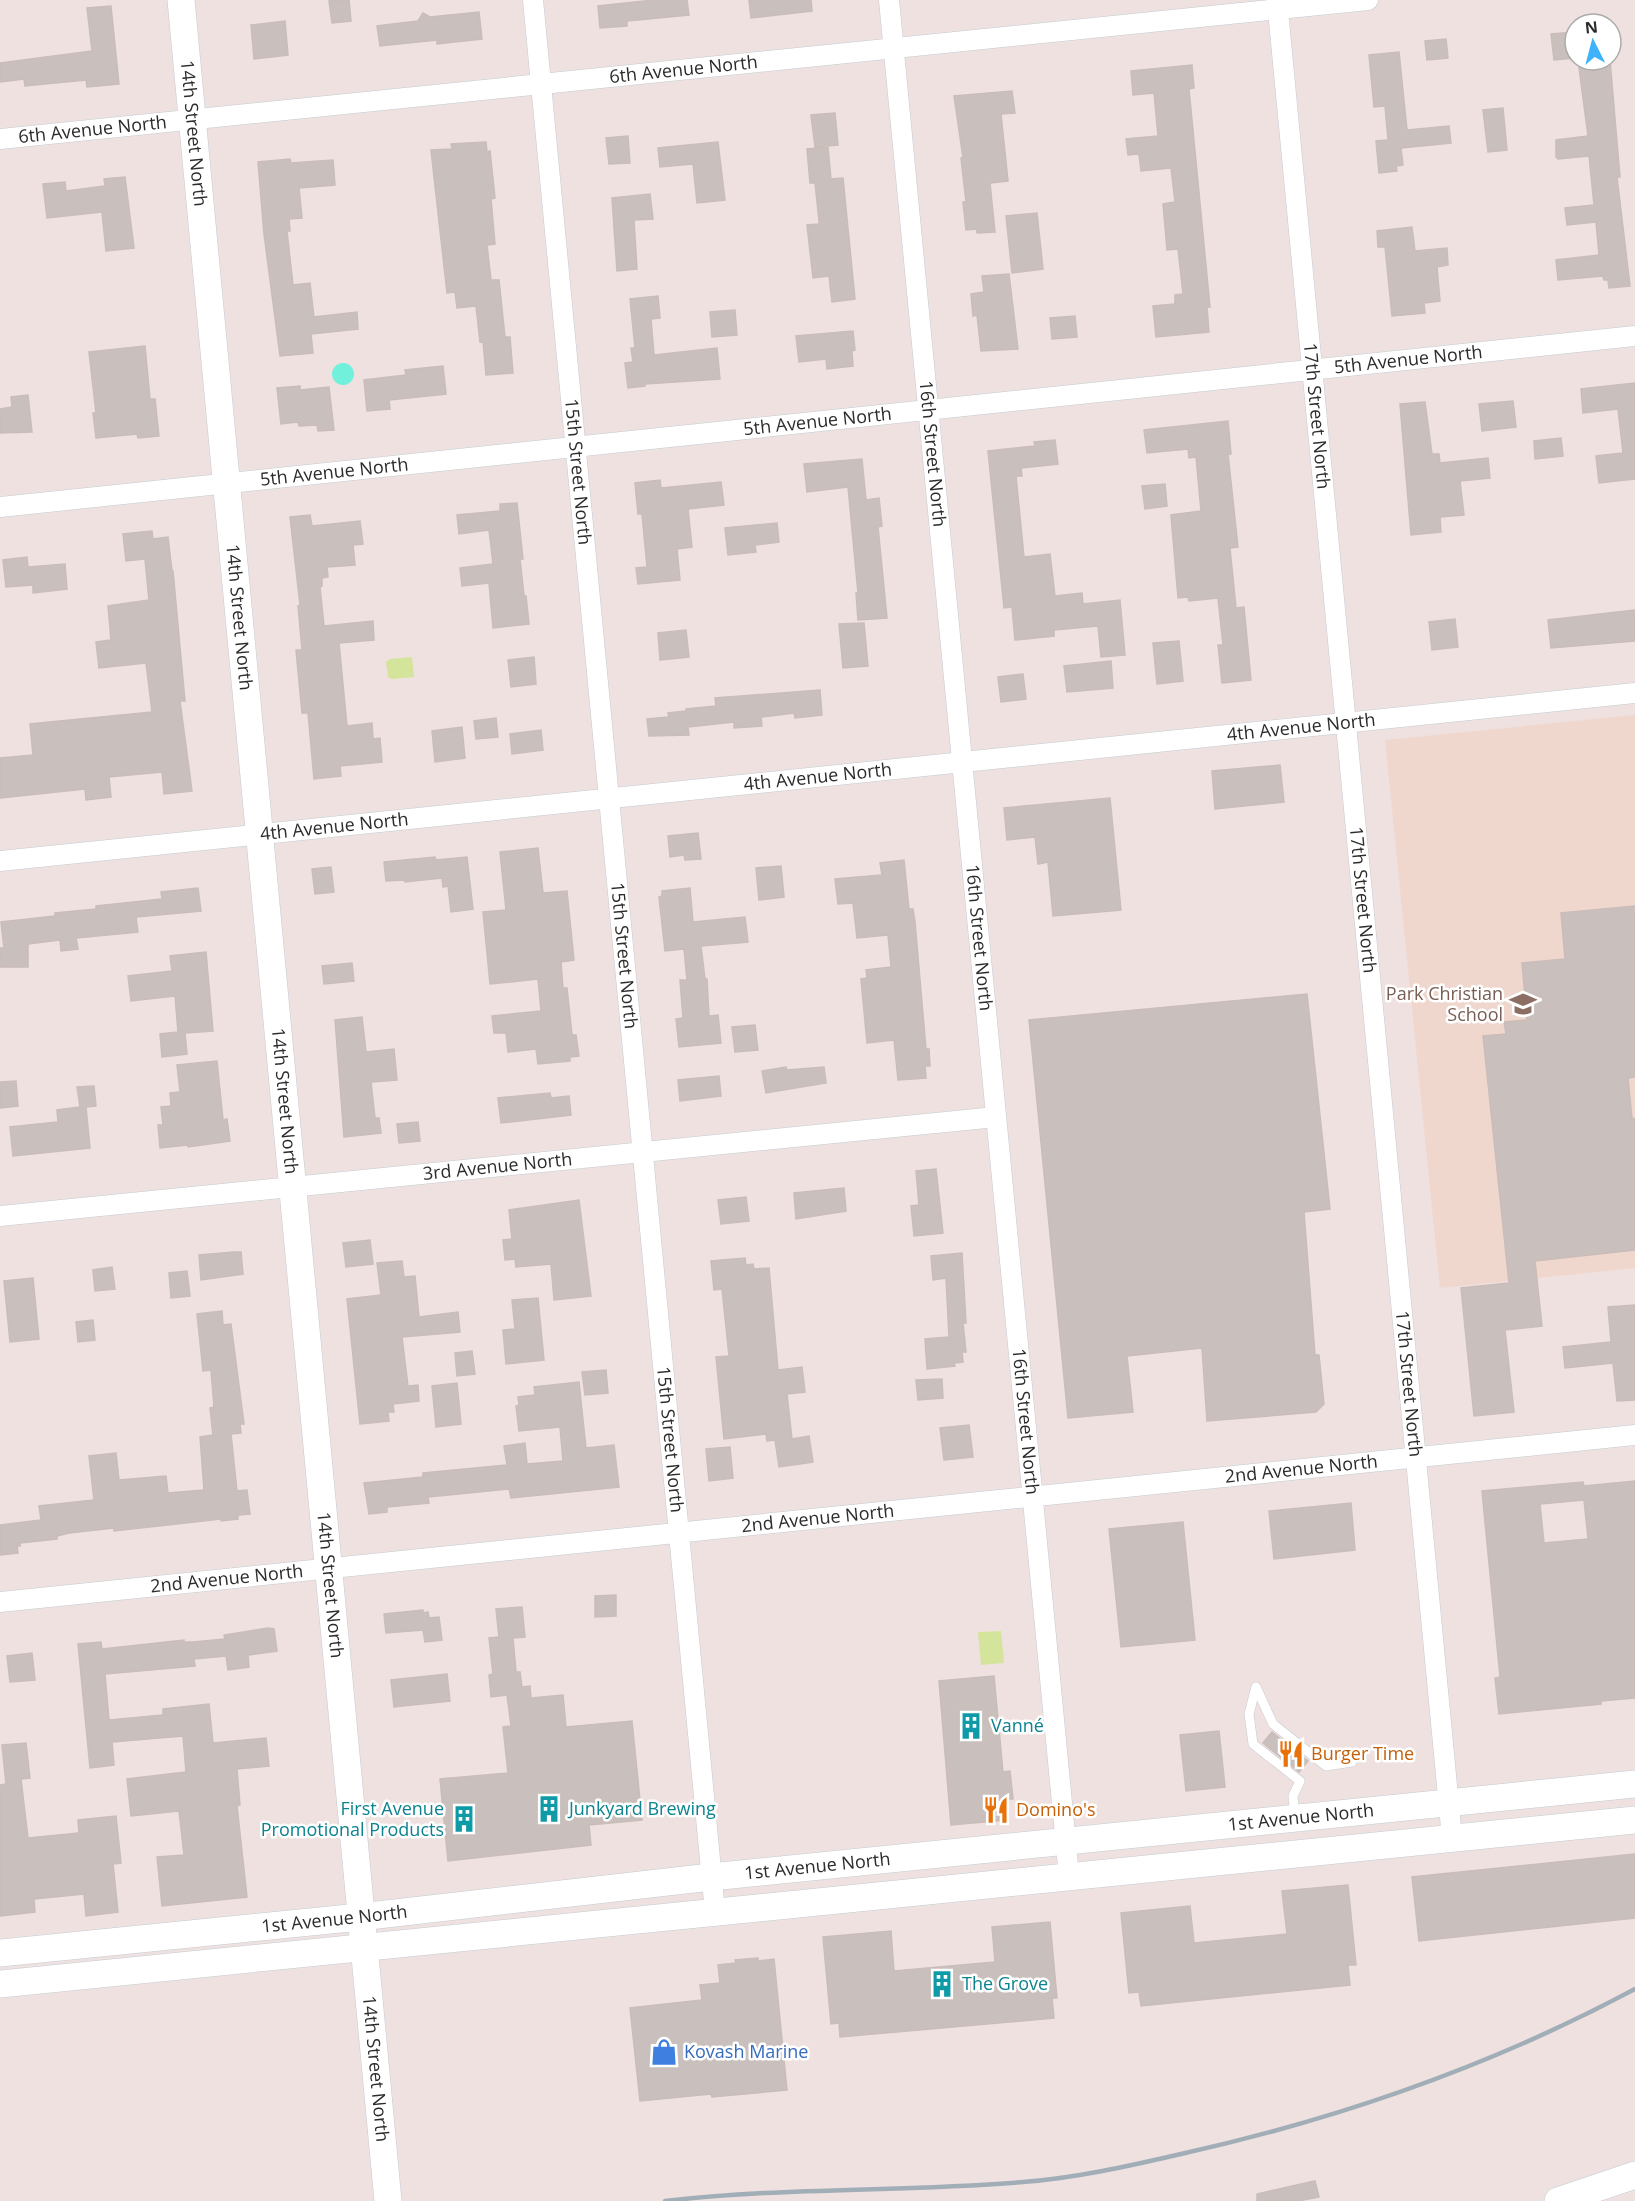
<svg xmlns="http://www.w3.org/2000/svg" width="1635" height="2201" font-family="'Open Sans',sans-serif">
<rect width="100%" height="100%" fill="#eee1df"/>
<path fill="#efd7ce" d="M1635,715v553l-195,20 -55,-548z"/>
<path fill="#d4e59b" d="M412,657l2,20 -22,2 -4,-2 -2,-15 4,-3z
M1001,1631l3,32 -23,2 -3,-33z"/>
<path fill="#71f1dc" d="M332 374a11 11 0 1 1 22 0a11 11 0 1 1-22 0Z"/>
<path fill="#c9c0bd" stroke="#cabcb8" stroke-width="1.5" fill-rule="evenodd" d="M349,0l2,21 -19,2 -3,-22z
M654,0h33l2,15 -62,6v5l-27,2 -2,-22z
M749,0h62l1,11 -61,7z
M111,6l8,78 -32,3 -1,-7 -61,6 -1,-7 -24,3v-19l92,-12 -5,-43z
M479,12l3,27 -45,5v-4l-57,6 -3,-20 41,-5 5,-8 7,4z
M285,21l3,34 -34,4 -3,-34z
M1575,32v26l-21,2 -3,-26z
M1446,39l2,19 -21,2 -2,-19z
M1399,52l8,78 42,-4 2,17 -50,5 2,17 -7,1 1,5 -18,2 -3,-32 12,-1 -3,-34 -11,1 -5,-52z
M1578,60h32l10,117h-3l13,109 -21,2 -1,-8h-4l-1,-4 -45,4 -2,-20 43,-5 -3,-33 -29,3 -2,-17 29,-3 -5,-49 -31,3 -2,-2v-17l32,-4z
M1192,65l2,23 -5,1 21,218h-3l2,25 -53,5 -3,-31 22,-2v-9l8,-1 -5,-45 -11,1 -4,-46 12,-2 -4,-34 -30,3 -2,-17 -11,1 -2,-16 32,-3 -4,-43 -21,2 -2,-24z
M1012,91l3,22 -14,1 7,67 -18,2 5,49 -18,1v-4l-11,1 -3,-28h3l-5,-44h2l-9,-62z
M1503,108l4,42 -19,2 -5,-42z
M835,113l3,32 -23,2 -4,-32z
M628,136l2,27 -21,1 -3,-26z
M486,142l1,10 3,-1 5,47 -4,1 4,45 -8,1 4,35h8l6,57h5l3,36 -27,2 -3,-34 -3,1 -4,-36 -19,2 -2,-16 -8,1 -16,-143 21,-1 -1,-5z
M718,142l7,58 -28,3 -4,-39 -33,3 -2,-19z
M828,147l3,32 12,-1 12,121 -23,3 -3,-26 -16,2 -6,-53 12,-1v-3l-4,-38h-5l-3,-34z
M290,159l1,4 42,-3 2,25 -36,3 3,30 -13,1 1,12h-3l6,54 17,-2 4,34 43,-5 1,17 -47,5 2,19 -33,3 -16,-122 -6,-72z
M125,177l9,71 -28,3 -4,-39 -55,6 -4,-34 22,-2 1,9 39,-5 -1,-7z
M650,194l3,25 -19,1 3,49 -20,2 -5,-73z
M1037,213l6,56 -31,4 -6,-57z
M1412,227l3,24 32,-3 1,17 -11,2 3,34 -16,2 1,10 -33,3 -7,-69h-7l-1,-16z
M1009,274l9,75 -37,2 -4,-36 -4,1 -2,-22 13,-2 -2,-16z
M658,296l2,22 -9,1 3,36 63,-7 3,31 -75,5v2l-17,2 -3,-25 8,-1 -2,-14h4l-5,-49z
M735,310l2,25 -25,2 -2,-25z
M1075,316l2,21 -25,2 -2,-21z
M853,331l2,19 -3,1 1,15 -26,3 -1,-10 -27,3 -3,-26z
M145,346l5,53h5l4,37 -21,2 -1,-4 -41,4 -3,-25h3l-7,-61z
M443,366l3,28 -57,6 1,9 -23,2 -3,-31 42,-5 -1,-5z
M1635,383v96l-36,4 -3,-27 27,-3 -5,-44 -35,4 -2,-24z
M300,386v4l29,-3 5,43 -16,1 -1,-6 -18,1 -1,-4 -17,2 -4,-36z
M28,395l4,37 -32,1v-24l12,-2 -1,-10z
M1513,401l3,26 -34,4 -3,-27z
M1425,402l7,52h7l1,9 48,-5 2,20 -30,3 4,34 -24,2 1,15 -30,3 -11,-131z
M1228,421l3,33h-3l10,93 -8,1 6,60 8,-1 7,73 -29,3 -4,-38h5l-5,-47 -29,3 -1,-4 -10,1 -7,-83 30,-4 -5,-54 -7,1 -1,-9 -41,4 -3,-23z
M1561,438l2,18 -28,3 -1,-18z
M1055,440l3,24 -37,4 1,8h-6l8,81 26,-3 5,42 27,-3 1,11 37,-4 5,55 -24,2 -3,-31 -44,4v6l-39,4 -3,-33 -8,1 -16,-157 47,-5 -1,-4z
M862,459l4,41 13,-2 3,28 -4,1 9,91 -29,2 -2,-27h2l-10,-106 -41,5 -3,-28z
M660,480l1,8 60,-6 3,23 -36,4 4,38 -15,2 3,31 -42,4 -2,-16 11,-1 -5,-53h-4l-3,-31z
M1165,484l2,22 -22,3 -3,-23z
M517,503l6,56h-3l4,37h2l3,28 -36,4 -4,-45 -27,3 -2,-18 33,-4 -4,-34 -30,4 -2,-19 43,-4v-7z
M310,515l2,11 48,-5 3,23 -10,1 2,20 -28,2 1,10 -6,1v8l-2,1 4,39 49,-5 1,19 -35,3 8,83 25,-3 1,16 7,-1 2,24 -42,4 1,10 -27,3 -6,-66h-6l-6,-63h6l-4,-44 2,-1 -10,-88z
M777,523l2,19 -24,3 1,7 -28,3 -3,-27z
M152,531l1,8 15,-2 4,34h1l12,130h-5l12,90 -28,3 -2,-22 -53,5 2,20 -25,3 -1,-11 -85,9v-40l33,-3 -3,-31 122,-12 -6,-49 -47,5 -3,-26 15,-2 -3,-34 41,-6 -4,-41 -19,2 -3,-27z
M27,557l1,10 37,-3 2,25 -34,4v-8l-27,2 -3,-27z
M1635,610v31l-84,7 -3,-28z
M1455,619l3,28 -26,3 -3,-28z
M864,623l4,43 -25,2 -4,-44z
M686,630l3,27 -29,3 -2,-27z
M1179,641l4,40 -26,3 -4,-41z
M534,657l2,27 -25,3 -3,-27z
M1111,661l2,27 -46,4 -3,-26z
M1023,674l3,25 -25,3 -3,-25z
M820,690l2,25 -27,3 -1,-5 -33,4 1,9 -28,2v-6l-46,5 1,8 -40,1 -2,-17 22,-2 -1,-4 18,-2v-2l30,-3 -1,-8z
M496,718l2,19 -22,2 -2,-18z
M462,727l3,31 -30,4 -3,-31z
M541,730l2,20 -31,4 -2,-20z
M1280,765l4,37 -69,7 -3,-38z
M1110,798l11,112 -68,6 -5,-54 -10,2 -3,-27 -28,3 -3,-32z
M698,833l3,26 -16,1 -1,-5 -14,2 -2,-21z
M538,848l5,45 24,-2 7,69 -13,2 2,26h4l5,47h4l3,21 -9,1v4l-32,3 -2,-15 -28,3 -2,-19h-12l-2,-17 49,-5 -3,-32 -48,5 -7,-72 23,-2 -6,-58z
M435,857l1,3 31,-3 6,52 -22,3 -3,-26 -5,1 -1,-9 -37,4v-2l-19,1 -2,-19z
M904,860l5,49h4l2,13 11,127h3l1,17h-5l1,12 -28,2 -4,-40 -27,3 -6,-64 6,-1 -1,-8 25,-3 -3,-32 -31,3 -4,-35 -15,1 -3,-25 47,-4 -2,-12z
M781,866l3,31 -25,3 -3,-32z
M331,867l3,25 -19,2 -3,-25z
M198,888l3,23 -65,6 2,15 -62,6 2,11 -17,2 -1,-11 -32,4v23h-28v-19h4l-3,-26 54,-6v-3l41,-4v-3l66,-7 -1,-7z
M690,888l3,34 52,-5 3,25 -47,4 4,33h2l2,37 9,-1 3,28 -42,4 -3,-28 7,-1 -3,-38h7l-3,-31 -19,2 -6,-54 3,-1v-5z
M1635,906v171l-7,1 4,41 3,-1v132l-100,11 7,65 -37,4 9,82 -40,4 -13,-128 48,-5 -26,-247 23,-2 -2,-12 23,-2 -5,-57 43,-4 -4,-46z
M206,952l7,79 -28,2 2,21 -25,3 -2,-23 18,-2 -3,-36 -44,5 -3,-25 44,-5 -2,-15z
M352,963l2,18 -30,3 -2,-18z
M1307,994l23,215 -26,3 11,143h4l5,49 -8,8 -109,9 -5,-73 -75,8 6,56 -65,6 -39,-398z
M362,1017l4,35 28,-3 3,31 -26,2 4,36h4l2,15 -37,4 -9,-117z
M755,1025l3,25 -23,2 -3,-25z
M217,1061l6,59 4,-1 3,22 -42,6v-2l-28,3 -2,-23h5l-2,-18 10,-1 -1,-13 10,-1 -3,-27z
M786,1067l1,3 37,-3 2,16 -60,10 -4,-22z
M719,1076l2,20 -41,5 -2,-21z
M16,1081l2,25 -18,2v-26z
M94,1086l2,20 -10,1 4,41 -77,8 -3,-29 48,-5 -1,-12 23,-3 -3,-20z
M550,1093l1,5 18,-2 2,19 -70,8 -3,-25z
M418,1122l2,19 -21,2 -2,-19z
M936,1169l7,64 -29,3 -3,-30 8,-1 -3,-34z
M844,1188l2,23 -50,8 -2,-26z
M746,1197l3,24 -28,3 -3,-24z
M579,1200l12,96 -37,4 -3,-36 -35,3 -1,-8 -10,1 -2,-20 9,-1 -3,-29z
M370,1240l3,24 -27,3 -3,-24z
M234,1252h7l2,22 -42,6 -2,-25z
M962,1253l4,70h-3l3,29h-4l1,10 -9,1 1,3 -28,3 -2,-30 24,-2 -3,-59 -13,2 -2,-24z
M745,1258l1,7 7,-1 1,5 15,-1 9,102 24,-3 3,25 -18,2 5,45 17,-3 4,26 -34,5 -4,-27 -8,1 -1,-7 -42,5 -8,-82 13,-1 -7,-67 -8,1 -3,-29z
M402,1261l2,16 11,-1 4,41 39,-5 2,20 -58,5 6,49 10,-1 1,16 -26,3 1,8h-6l1,9 -29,3 -13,-125 34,-4 -4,-32z
M112,1267l3,22 -20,2 -2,-21z
M187,1271l3,25 -19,2 -2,-25z
M33,1278l6,61 -29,3 -6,-61z
M538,1298l6,62 -38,4 -3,-34 12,-1 -3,-29z
M1635,1305v95l-18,1 -4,-38 -48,5 -2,-21 48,-5 -3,-35z
M222,1311l1,14 8,-1 13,100h-4l1,9 -10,1 6,57 10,-1 3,24 -12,1v4l-17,2v-2l-107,12v-3l-45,5 -12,3v3l-37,4v3h-3l1,7 -18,2v-30l41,-5 -2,-14 55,-6 -5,-44 27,-3 3,27 47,-4 2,17 36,-3 -4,-53 13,-2 -3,-27 4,-1 -3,-37 -8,1 -6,-57z
M93,1320l2,20 -17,2 -2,-20z
M472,1351l3,23 -18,2 -2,-23z
M606,1370l2,23 -23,2 -3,-23z
M942,1379l1,19 -25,2 -2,-20z
M579,1382l7,66 28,-3 5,42 -108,11 -2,-9 -81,8 1,6 -42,4v5l-18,2 -5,-31 59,-6v-4l84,-8 -3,-19 21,-3 2,21 36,-3 -3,-34 -41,4 -3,-25 3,-1 -1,-8 17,-2 -1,-8z
M457,1383l4,41 -25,3 -4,-41z
M969,1425l4,32 -29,3 -4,-32z
M730,1447l3,31 -24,3 -3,-32z
M1635,1481v217l-34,3v3l-102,10 -4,-36 5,-1 -18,-186 101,-9 1,4zM1584,1500l4,39 -44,4 -4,-39z
M1351,1503l4,47 -81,9 -5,-48z
M1183,1522l12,118 -74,7 -12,-118z
M616,1595v21l-21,1v-21z
M522,1607l3,30 -12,1 3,34h4l2,15 8,-1 1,12 32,-3 3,32 66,-6 10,99 -53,5 2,20 -143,16 -8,-82 68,-6 -5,-46 8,-1 -4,-31 -16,2 -2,-22 4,-1 -4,-36 10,-1 -3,-28z
M423,1610v3l5,-1 1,6 10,-1 3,23 -17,2 -2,-12 -37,3 -2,-19z
M268,1628l6,1 3,22 -29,4 1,12 -21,3 -2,-14 -32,3 1,7 -90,8 4,46 54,-5v-6l46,-5 4,39 53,-5 3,28 -32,3 3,36 -3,1 10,91 -85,9 -5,-49 27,-2 -5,-44 -48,5 -4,-37 59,-7 -3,-36 -71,6 2,23 -24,3 -12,-124 23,-2 1,7 82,-9v2h9l32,-3 -1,-4z
M32,1653l3,27 -25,2 -3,-26z
M447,1674l3,27 -56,6 -3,-27z
M994,1676l9,96 7,-1 3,28h-8l1,21 -55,5 -12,-144z
M1219,1731l6,56 -39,4 -6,-56z
M1272,1732l36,29 -9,11 -36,-29z
M26,1743l4,35 -9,1 7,59 51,-5 -1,-13 38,-4 5,47 -8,1 5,48 -32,4 -2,-22 -50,5 1,13 -35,4v-131l6,-1 -4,-39z
M1635,1854v64l-216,23 -7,-64z
M1348,1885l8,80h-8l2,20 -209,21 -2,-14 -10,1 -8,-80 69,-7 4,37 93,-9 -5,-43z
M1050,1922l7,76h-5l2,20 -214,19 -1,-14 -8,1 -8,-87 68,-6 3,40 101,-9 -3,-35z
M758,1958v3l16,-2 13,131 -75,7 -1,-3 -71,7 -10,-93 72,-8 -2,-15 20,-2 -2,-18 18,-2 -1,-3z
M1315,2181l4,16 -21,4h-41v-7z"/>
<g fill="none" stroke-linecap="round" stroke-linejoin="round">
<defs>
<path id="lane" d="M1256,1687l-7,27 4,30 47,37 -7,15 2,19
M1256,1687l17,37 53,42 26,-4"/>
<g id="street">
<path id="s1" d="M533,0l182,1912"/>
<path id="s2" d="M889,0l180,1876"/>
<path id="s3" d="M1277,0l175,1838"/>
<path id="s4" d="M0,139l1368,-139"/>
<path id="s5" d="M0,507l1635,-171"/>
<path id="s6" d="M0,861l1635,-168"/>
<path id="s7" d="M0,1216l996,-99"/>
<path id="s8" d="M0,1602l1635,-167"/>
</g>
<g id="secondary">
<path id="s9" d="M181,0l207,2201"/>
<path id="s10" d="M0,1953l360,-36 351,-40 924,-93"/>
<path d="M0,1984l1635,-164"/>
<path d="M1558,2201l77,-26"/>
</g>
</defs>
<use href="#lane" stroke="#c3ccd2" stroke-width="10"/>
<use href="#street" stroke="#c3ccd2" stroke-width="21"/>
<use href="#secondary" stroke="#c3ccd2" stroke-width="28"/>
<use href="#lane" stroke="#fff" stroke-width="9"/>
<use href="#street" stroke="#fff" stroke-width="20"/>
<use href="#secondary" stroke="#fff" stroke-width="27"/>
<path stroke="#a1aeb7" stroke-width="4.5" d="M665,2201c119,-14 238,-9 358,-19 53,-4 106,-16 158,-28 157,-35 312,-89 454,-165"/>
</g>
<defs>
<symbol id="school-bare" viewBox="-9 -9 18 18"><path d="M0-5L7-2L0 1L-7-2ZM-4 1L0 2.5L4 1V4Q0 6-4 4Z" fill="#8d6e63" stroke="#fff" stroke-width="2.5" paint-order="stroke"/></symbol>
<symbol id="building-bare" viewBox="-9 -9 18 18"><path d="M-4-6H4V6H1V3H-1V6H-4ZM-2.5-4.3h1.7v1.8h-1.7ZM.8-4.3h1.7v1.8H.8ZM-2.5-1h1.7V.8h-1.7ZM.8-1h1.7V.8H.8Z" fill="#0f9aa8" stroke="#fff" stroke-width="2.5" paint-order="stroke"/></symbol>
<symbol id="restaurant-bare" viewBox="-9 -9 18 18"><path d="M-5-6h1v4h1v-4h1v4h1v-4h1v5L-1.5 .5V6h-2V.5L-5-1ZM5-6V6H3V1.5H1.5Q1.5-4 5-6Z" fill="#e8710a" stroke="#fff" stroke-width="2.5" paint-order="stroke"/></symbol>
<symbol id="shop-bare" viewBox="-9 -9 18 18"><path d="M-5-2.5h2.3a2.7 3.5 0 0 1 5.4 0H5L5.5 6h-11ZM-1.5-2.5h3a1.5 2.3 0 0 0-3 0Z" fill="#3f7fe0" stroke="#fff" stroke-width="2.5" paint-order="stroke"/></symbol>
</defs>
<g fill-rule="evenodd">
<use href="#school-bare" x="1504" y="985" width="38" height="38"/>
<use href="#building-bare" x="952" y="1707" width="38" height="38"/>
<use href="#restaurant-bare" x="1272" y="1735" width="38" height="38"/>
<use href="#building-bare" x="530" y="1790" width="38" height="38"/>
<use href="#restaurant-bare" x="977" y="1791" width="38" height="38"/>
<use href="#building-bare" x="445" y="1800" width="38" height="38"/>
<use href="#building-bare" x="923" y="1965" width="38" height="38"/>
<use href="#shop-bare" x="645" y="2033" width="38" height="38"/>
</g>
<g text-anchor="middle" stroke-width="5" stroke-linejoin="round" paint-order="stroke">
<g font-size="18" fill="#2c2c2c" stroke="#fff">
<text dy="6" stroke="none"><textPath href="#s4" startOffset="687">6th Avenue North</textPath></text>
<text dy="6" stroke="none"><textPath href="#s4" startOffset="93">6th Avenue North</textPath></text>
<text dy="6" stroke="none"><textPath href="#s9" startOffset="134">14th Street North</textPath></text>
<text dy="6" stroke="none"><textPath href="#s5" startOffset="1416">5th Avenue North</textPath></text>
<text dy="6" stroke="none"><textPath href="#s3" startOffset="418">17th Street North</textPath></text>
<text dy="6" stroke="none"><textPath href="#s5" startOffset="822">5th Avenue North</textPath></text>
<text dy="6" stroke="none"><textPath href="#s2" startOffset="456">16th Street North</textPath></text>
<text dy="6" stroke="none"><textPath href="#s5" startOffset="336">5th Avenue North</textPath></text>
<text dy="6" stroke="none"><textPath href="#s1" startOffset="474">15th Street North</textPath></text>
<text dy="6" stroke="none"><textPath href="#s9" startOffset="620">14th Street North</textPath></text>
<text dy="6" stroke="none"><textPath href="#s6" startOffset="1308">4th Avenue North</textPath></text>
<text dy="6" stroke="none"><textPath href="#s6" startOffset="822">4th Avenue North</textPath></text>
<text dy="6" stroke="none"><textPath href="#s6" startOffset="336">4th Avenue North</textPath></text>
<text dy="6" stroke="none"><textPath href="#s3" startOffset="904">17th Street North</textPath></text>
<text dy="6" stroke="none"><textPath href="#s2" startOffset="942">16th Street North</textPath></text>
<text dy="6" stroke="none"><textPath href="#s1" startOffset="960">15th Street North</textPath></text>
<text dy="6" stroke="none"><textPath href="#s9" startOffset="1106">14th Street North</textPath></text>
<text dy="6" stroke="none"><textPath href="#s7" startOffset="500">3rd Avenue North</textPath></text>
<text dy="6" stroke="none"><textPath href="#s3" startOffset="1390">17th Street North</textPath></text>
<text dy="6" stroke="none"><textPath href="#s2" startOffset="1428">16th Street North</textPath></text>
<text dy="6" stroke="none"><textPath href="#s1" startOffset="1446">15th Street North</textPath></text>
<text dy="6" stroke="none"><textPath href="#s8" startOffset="1308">2nd Avenue North</textPath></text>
<text dy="6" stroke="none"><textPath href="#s8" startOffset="822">2nd Avenue North</textPath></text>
<text dy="6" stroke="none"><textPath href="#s8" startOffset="228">2nd Avenue North</textPath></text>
<text dy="6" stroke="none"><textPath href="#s9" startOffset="1592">14th Street North</textPath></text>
<text dy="6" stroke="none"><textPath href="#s10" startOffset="1308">1st Avenue North</textPath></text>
<text dy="6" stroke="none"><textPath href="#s10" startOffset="822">1st Avenue North</textPath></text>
<text dy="6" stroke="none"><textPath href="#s10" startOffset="336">1st Avenue North</textPath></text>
<text dy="6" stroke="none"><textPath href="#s9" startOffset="2078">14th Street North</textPath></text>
</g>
<g font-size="18" fill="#785e54" stroke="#fff" text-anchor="end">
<text x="1503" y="1000">Park Christian<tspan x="1503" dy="21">School</tspan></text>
</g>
<g font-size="18" fill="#0d838f" stroke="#fff" text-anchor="start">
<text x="991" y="1732">Vanné</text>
<text x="444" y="1815" text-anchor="end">First Avenue<tspan x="444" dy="21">Promotional Products</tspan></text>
<text x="569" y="1815">Junkyard Brewing</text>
<text x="962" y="1990">The Grove</text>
</g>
<g font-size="18" fill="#c56008" stroke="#fff" text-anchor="start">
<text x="1311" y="1760">Burger Time</text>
<text x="1016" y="1816">Domino's</text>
</g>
<g font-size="18" fill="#366cbe" stroke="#fff" text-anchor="start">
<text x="684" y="2058">Kovash Marine</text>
</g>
</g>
<g transform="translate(1593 42) rotate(354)"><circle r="28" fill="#ffffff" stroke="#ababab" stroke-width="1.5"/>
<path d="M0-4.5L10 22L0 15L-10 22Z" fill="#3eb3fc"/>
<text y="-9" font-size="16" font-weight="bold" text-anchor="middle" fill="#2c2c2c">N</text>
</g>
</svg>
